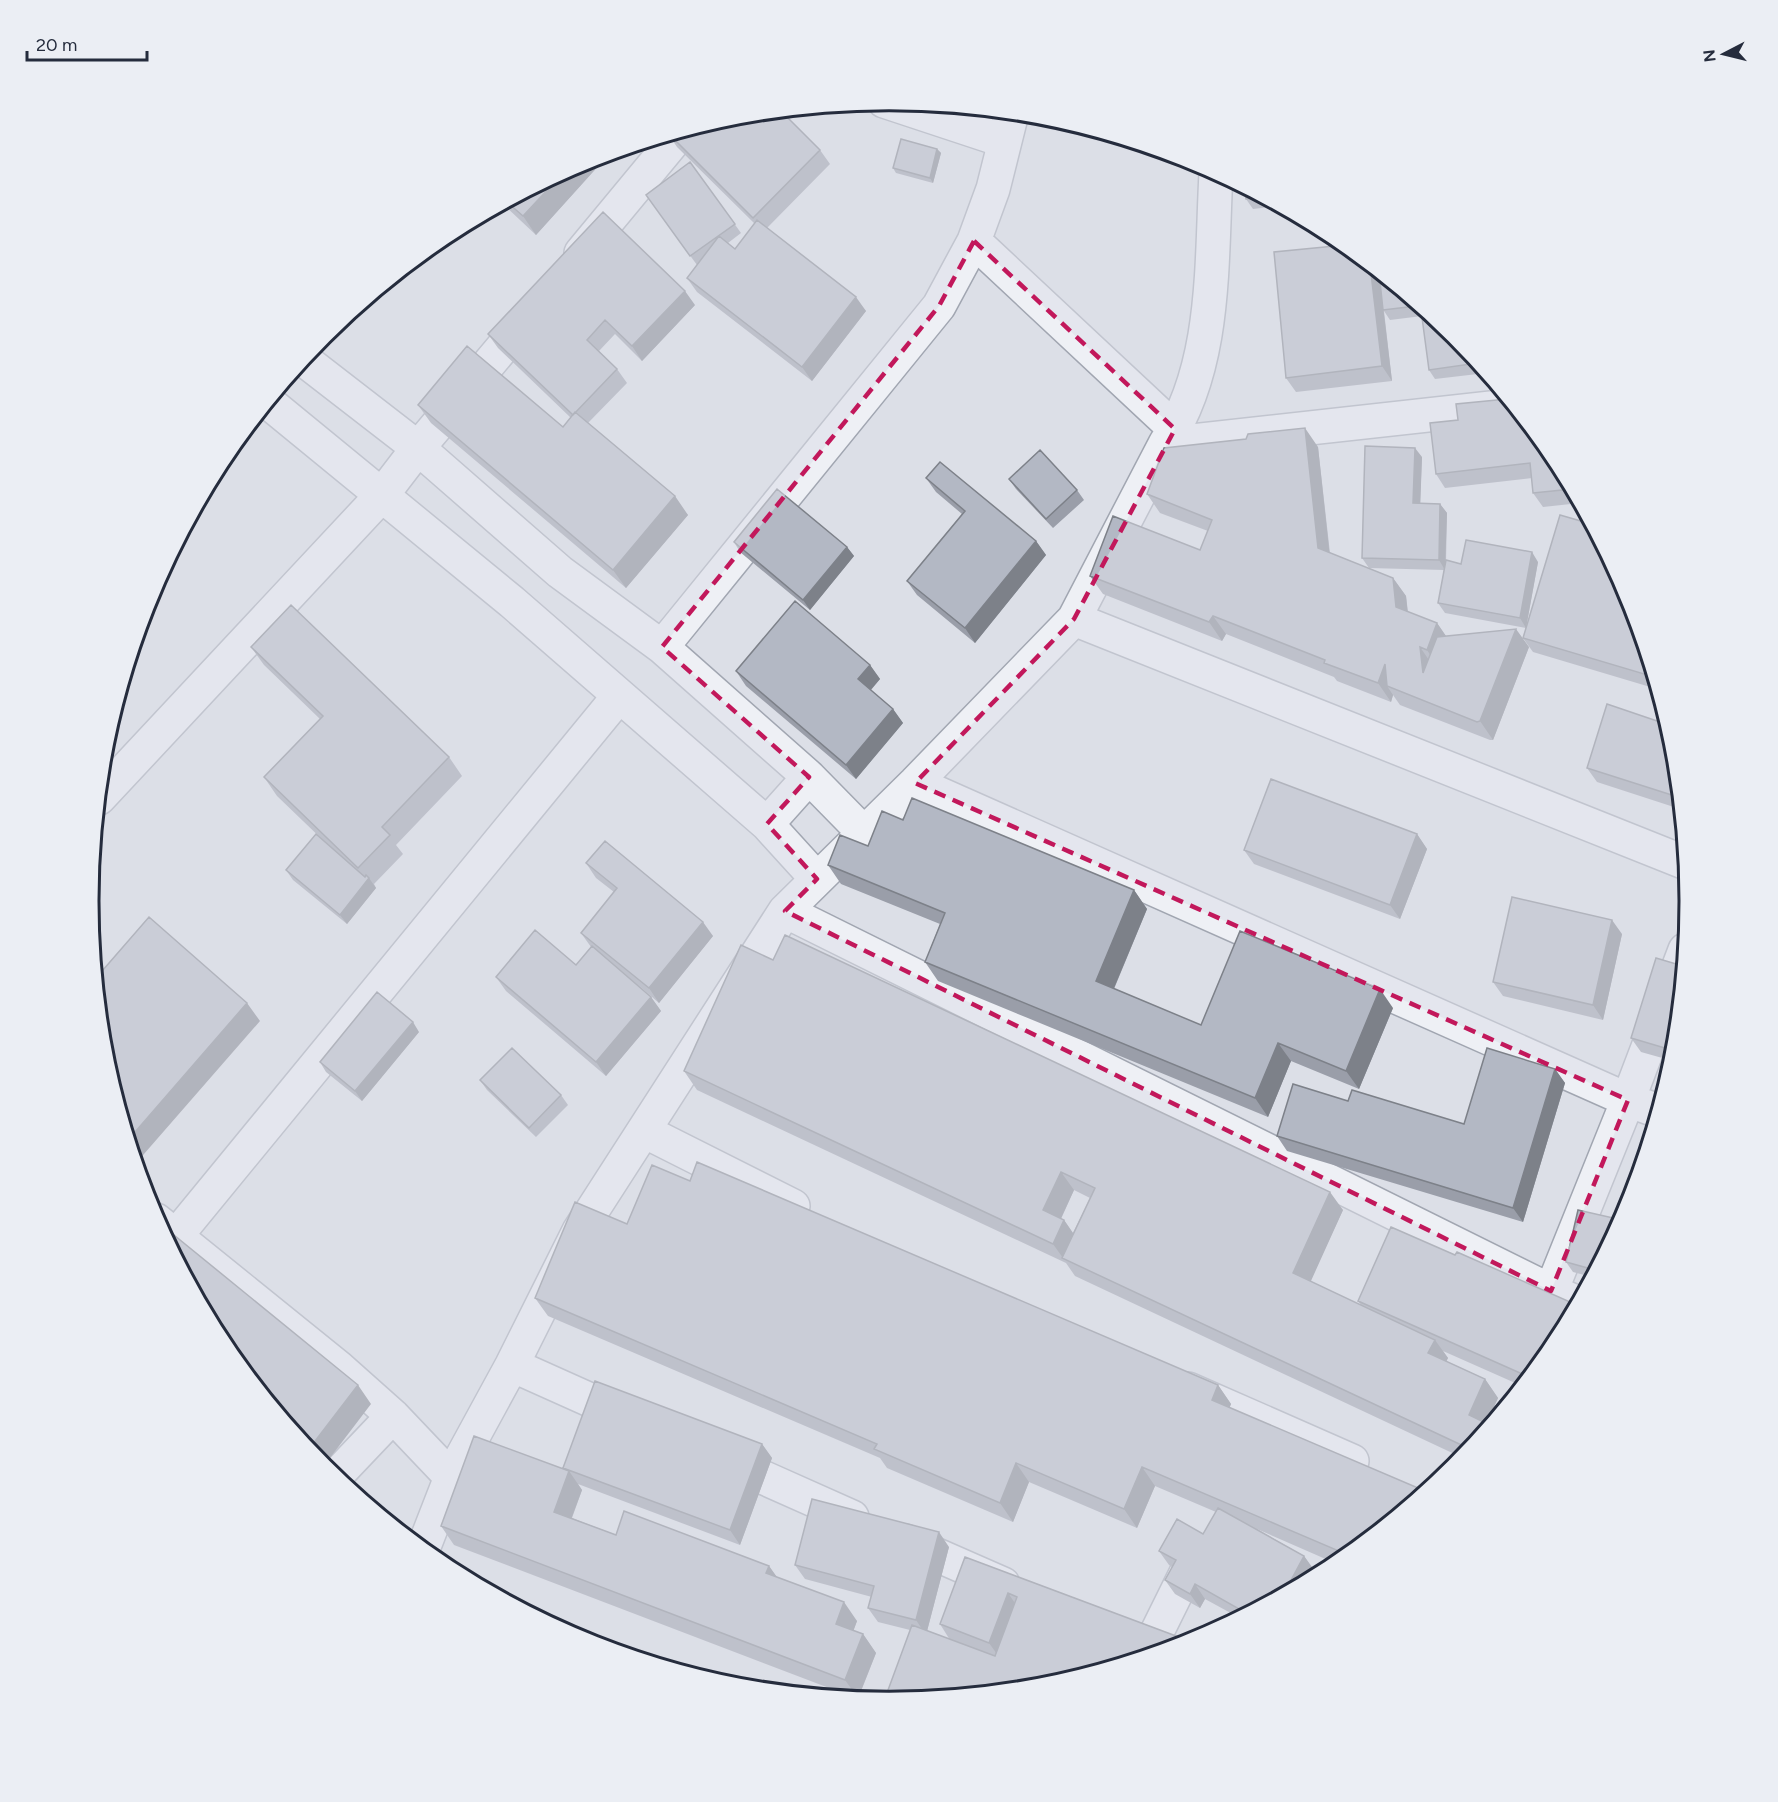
<svg xmlns="http://www.w3.org/2000/svg" width="1778" height="1802" font-family="Figtree,sans-serif">
<rect width="100%" height="100%" fill="#dcdfe7"/>
<g fill="none" stroke-linecap="round" stroke-linejoin="round">
<defs>
<path id="street" d="M884,101l121,40
M974,241l201,188
M581,253l101,-122
M303,359l115,89 142,124 102,75 147,130 54,55
M268,402l244,200 255,222 50,55
M1165,444c52,-78 46,-181 51,-271
M1074,619l612,244
M662,647l277,-341 35,-65 19,-52 19,-76
M915,783l713,317 30,11
M99,798l283,-303 36,-47 111,-132
M767,824l42,-47
M785,911l766,380
M644,1131l149,75
M156,1220l182,147 55,49 58,61
M176,1236l443,-540
M1578,1303l-27,-12 77,-191 57,-150
M512,1365l116,52
M1188,1389l164,72
M724,1460l128,57
M335,1477l58,-61
M905,1541l98,43
M423,1549l28,-72 61,-112 67,-134 206,-320 130,-128 159,-164 91,-175 335,-37
M1153,1640l43,-87"/>
</defs>
<use href="#street" stroke="#a1a6b1" stroke-width="36"/>
<use href="#street" stroke="#eef0f5" stroke-width="33"/>
</g>
<path fill="#9a9ea9" fill-rule="evenodd" d="M733,116l87,34 10,14 -63,64 99,83 -54,70 -115,-89 -10,-14 10,-13 -51,-70 44,-33 51,71 -13,10 7,6 20,-25 -78,-77 -8,-12z
M937,149l4,4 -8,30 -37,-10 -3,-5z
M610,153l-74,82 -33,-31 80,-43z
M1245,188l34,18 -26,3 -7,-10z
M1345,245l77,65 33,25 31,38 -51,6 -6,-9 -7,-54 -32,4 -6,-9 8,70 -96,11 -10,-14z
M695,305l-53,56 -27,-27 -16,17 18,18 10,14 -39,40 100,92 -62,73 -195,-165 -13,-18 145,22 8,-9 -73,-70 -10,-14z
M1318,447l12,106 63,25 13,18 2,16 29,11 9,13 83,11 -36,93h-3l-90,-35 -7,-10 -2,7 -54,-21 -3,-4 -108,-43 -4,7 -119,-47 -13,-18 110,-26 8,-19 -48,-18 -13,-19z
M1422,457l-2,46 20,1 7,9 -1,49 15,2 77,-2 -12,66 103,-33 28,94 -124,-37 -10,-14 3,-10 -81,-15 -7,-10 6,-33 -75,-2 -7,-10z
M1555,457l25,46 -37,4 -10,-14 -1,-15 -87,10 -9,-14z
M926,478l110,63 10,14 -71,88 -58,-48 -10,-14 55,-67 -26,-22z
M1009,479l68,11 7,10 -31,28 -37,-39z
M734,542l113,5 7,9 -44,54 -70,-58z
M251,647l198,110 13,19 -66,69 7,9 -29,30 2,4 -29,36 -54,-44 -7,-10 43,-24 -52,-50 -13,-19 56,-58 -56,-54z
M870,665l10,14 -9,11 22,19 10,14 -47,56 -110,-93 -10,-15z
M1660,722l14,23 6,64 -83,-27 -10,-14z
M903,820l231,70 13,19 -33,80 87,36 192,-17 -34,81 -68,-28 -23,56 -330,-136 -13,-19 15,-38 -99,-40 -13,-19 40,-19z
M1417,834l10,15 -27,70 -146,-55 -10,-14z
M586,863l127,73 -54,67 -22,-19 14,13 10,14 -55,65 -100,-85 -10,-14 80,-12 15,-18 -10,-14 33,-41 -18,-14z
M1622,934l-19,86 -100,-24 -10,-14z
M773,960l570,250 -33,71 51,24 -3,-4 196,45 -32,40 -79,-35 5,7 -2,3 39,18 13,19 -12,25 4,2 -27,33 -388,-182 -9,-13 -369,-173 -13,-19zM1074,1190l16,8 -17,35 -9,-13 -3,-1z
M1683,966l-9,92 -1,3 -32,-9 -10,-14z
M419,1032l-57,69 -36,-29 -6,-10z
M1555,1069l10,14 -42,139 -236,-71 -10,-15 71,-35 116,23z
M480,1080l81,15 7,10 -32,32 -49,-47z
M690,1181l528,204 13,19 -2,4 196,83 -88,73 -80,-35 47,27 10,14 -5,10 -71,37 -33,-18 -5,9 -25,-14 -10,-14 7,-13 -3,-2 -10,-14 44,-17 13,-22 -61,-26 -18,42 -108,-46 -16,40 -126,-54 -7,-10 -332,-142 -13,-18 92,-74z
M1622,1220l-30,57 -19,-5 -7,-10z
M762,1444l10,14 -32,87 -162,-61 4,6 -10,28 44,17 153,31 8,12 80,43 -4,10 10,3 13,19 -18,46 -404,-154 -13,-19 122,-57z
M949,1547l-22,84 23,9 -10,-16 25,-67 227,85 -147,44 -135,-56 -32,-8 -10,-14 4,-11 -67,-18 -10,-14z"/>
<path fill="#7d8189" d="M937,149l4,4 -8,30 -3,-5z
M610,153l-74,82 -13,-19 41,-44 19,-11z
M1370,265l9,8 13,108 -10,-15z
M685,291l10,14 -53,56 -10,-15z
M856,297l10,14 -54,70 -10,-14z
M1416,303l6,5 1,8 -7,-10z
M1305,428l13,19 13,120 -13,-19z
M1415,448l7,9 -2,55 -7,-9z
M675,496l13,19 -62,73 -13,-18z
M1440,504l7,9 -2,57 -6,-10z
M1036,541l10,14 -71,88 -10,-15z
M847,547l7,9 -44,54 -7,-10z
M1532,552l6,10 -12,66 -6,-10z
M1393,578l13,18 3,30 -13,-19z
M1213,616l13,18 -4,7 -13,-19z
M1437,623l13,19 -11,26 -12,-18z
M1516,629l13,18 -36,93 -13,-19z
M1420,647l13,19 -10,7z
M1385,664l2,22 6,9 -2,7 -13,-19z
M870,665l10,14 -12,14 -10,-14z
M893,709l10,14 -47,56 -10,-14z
M1417,834l10,15 -27,70 -10,-14z
M369,878l7,10 -29,36 -7,-9z
M1134,890l13,19 -38,91 -13,-19z
M1612,920l10,14 -19,86 -10,-15z
M703,922l10,14 -54,67 -10,-15z
M1380,989l13,19 -34,81 -13,-18z
M651,997l10,14 -55,65 -10,-14z
M247,1003l13,18 -123,141 -2,-3 -6,-20z
M413,1022l6,10 -57,69 -7,-10z
M1278,1043l13,18 -23,56 -13,-19z
M1555,1069l10,14 -42,139 -10,-14z
M1061,1172l13,18 -18,39 -13,-19z
M1330,1192l13,18 -37,82 -13,-19z
M1064,1220l13,19 -14,19 -10,-14z
M1435,1340l13,18 -7,14 -13,-19z
M1485,1379l13,19 -16,35 -13,-18z
M358,1385l13,19 -48,63 -14,-18z
M1218,1385l13,19 -6,15 -13,-19z
M762,1444l10,14 -32,87 -10,-15z
M1016,1463l13,19 -16,40 -13,-19z
M1142,1467l13,19 -18,42 -13,-19z
M569,1471l13,19 -15,40 -13,-18z
M939,1532l10,15 -23,88 -10,-15z
M1304,1556l10,14 -5,10 -25,13z
M769,1566l13,18 -16,-11z
M1195,1584l10,15 -5,9 -10,-14z
M1008,1593l13,19 -19,49 -13,-18z
M844,1602l13,19 -8,22 -13,-19z
M863,1634l13,19 -18,45 -13,-18z"/>
<path fill="#b3b8c4" stroke="#7d8189" stroke-width="1.5" d="M781,111l39,39 -67,68 -83,-83 63,-19z
M901,139l36,10 -7,29 -37,-10z
M690,162l45,62 -45,32 -44,-61z
M564,172l-41,44 -16,-14z
M1245,188l18,10 -17,1z
M603,212l82,79 -53,55 -27,-26 -18,20 30,29 -44,46 -85,-81z
M757,220l99,77 -54,70 -115,-89 32,-42 16,13z
M1345,245l25,20 12,101 -96,12 -12,-126z
M1379,272l37,31v3l-33,4z
M1421,310h3l31,25 23,28 -49,7z
M467,346l96,81 12,-15 100,84 -62,74 -195,-165z
M1507,399l48,58 17,32 -39,4 -3,-30 -94,11 -6,-51 28,-3 -2,-16z
M1305,428l13,120 75,30 3,29 41,16 -10,27 -7,-3 3,26 14,-36 79,-8 -36,92 -3,1 -90,-36 -2,-22 -7,19 -54,-20 1,-3 -112,-44 -4,6 -119,-46 23,-60 87,34 12,-30 -65,-26 17,-46 82,-9 2,-5z
M1365,446l50,2 -2,55 27,1 -1,56 -77,-2z
M1040,450l37,40 -31,29 -37,-40z
M940,462l96,79 -71,87 -58,-47 58,-70 -39,-33z
M777,489l70,58 -44,53 -69,-58z
M1560,515l31,9 38,71 25,82 -131,-39z
M1466,540l66,12 -12,66 -82,-15 8,-43 15,4z
M795,601l75,64 -12,14 35,30 -47,56 -110,-94z
M291,605l158,152 -67,70 8,8 -32,33 -94,-91 59,-61 -72,-69z
M1607,704l53,18 4,-11 10,34 5,48 -1,4 -91,-29z
M1271,779l146,55 -27,71 -146,-55z
M912,798l222,92 -38,91 105,44 39,-94 140,58 -34,82 -68,-28 -23,55 -330,-136 20,-49 -117,-48 12,-30 28,11 14,-35 21,9z
M316,834l49,43 1,-2 3,3 -29,37 -54,-45z
M605,841l98,81 -54,66 -68,-55 36,-45 -31,-25z
M1512,897l100,23 -19,85 -100,-23z
M149,917l98,86 -118,136 -25,-82 -8,-79z
M535,930l41,35 16,-19 59,51 -55,65 -100,-85z
M785,935l545,257 -37,81 142,67 -7,13 57,26 -16,36 21,10 -20,24 -408,-191 33,-70 -34,-16 -18,38 21,10 -11,24 -369,-173 57,-126 32,15z
M1656,958l27,8 -8,85 -44,-13z
M377,992l36,30 -58,69 -35,-29z
M512,1048l49,47 -32,33 -49,-48z
M1487,1048l68,21 -42,139 -236,-72 16,-52 55,17 4,-11 112,34z
M697,1162l521,223 -6,15 213,91 -77,64 -206,-88 -18,42 -108,-46 -16,40 -126,-54 3,-5 -342,-146 40,-96 52,22 25,-59 38,16z
M1578,1210l44,10 -27,50 -29,-8z
M158,1222l200,163 -49,64 -86,-104z
M1391,1227l64,28 2,-3 120,53 -23,41 -25,31 -171,-76z
M595,1381l167,63 -32,86 -167,-62z
M474,1436l95,35 -15,41 62,23 8,-24 145,55 -3,7 78,29 -8,22 27,10 -18,46 -404,-154z
M812,1499l127,33 -23,88 -48,-12 6,-22 -79,-21z
M1218,1508l86,48 -20,37 -38,20 -51,-29 -5,10 -25,-14 11,-20 -17,-9 18,-32 26,15z
M965,1557l227,85 -147,44 -156,15h-5l28,-76 83,31 22,-59 -9,-4 -19,50 -49,-19z"/>
<path d="M0 0H1778V1802H0ZM974,241l201,188 -101,190 -159,164 713,317 -77,191 -766,-380 32,-32 -50,-55 42,-47 -147,-130 277,-341z" fill="#dcdfe7" fill-opacity=".55" fill-rule="evenodd"/>
<path fill="none" stroke="#c2185b" stroke-width="4.5" stroke-dasharray="12 8" stroke-linejoin="round" d="M974,241l201,188 -101,190 -159,164 713,317 -77,191 -766,-380 32,-32 -50,-55 42,-47 -147,-130 277,-341z"/>
<path d="M0 0H1778V1802H0ZM99 901a790 790 0 1 1 1580 0a790 790 0 1 1-1580 0Z" fill="#ebeef4" fill-rule="evenodd"/>
<path fill="none" stroke="#252c3d" stroke-width="3" d="M99 901a790 790 0 1 1 1580 0a790 790 0 1 1-1580 0Z"/>
<g transform="translate(1724 54) rotate(263)" stroke="#ebeef4" stroke-width="4.5" paint-order="stroke">
<path d="M0-4.5L10 22L0 15L-10 22Z" fill="#252c3d"/>
<text y="-9" font-size="16" font-weight="bold" text-anchor="middle" fill="#252c3d">N</text>
</g>
<path d="M27 51v9h120v-9" fill="none" stroke="#252c3d" stroke-width="3"/>
<text x="36" y="51" font-size="18" fill="#252c3d" stroke="#ebeef4" stroke-width="4.5" paint-order="stroke">20 m</text>
</svg>
